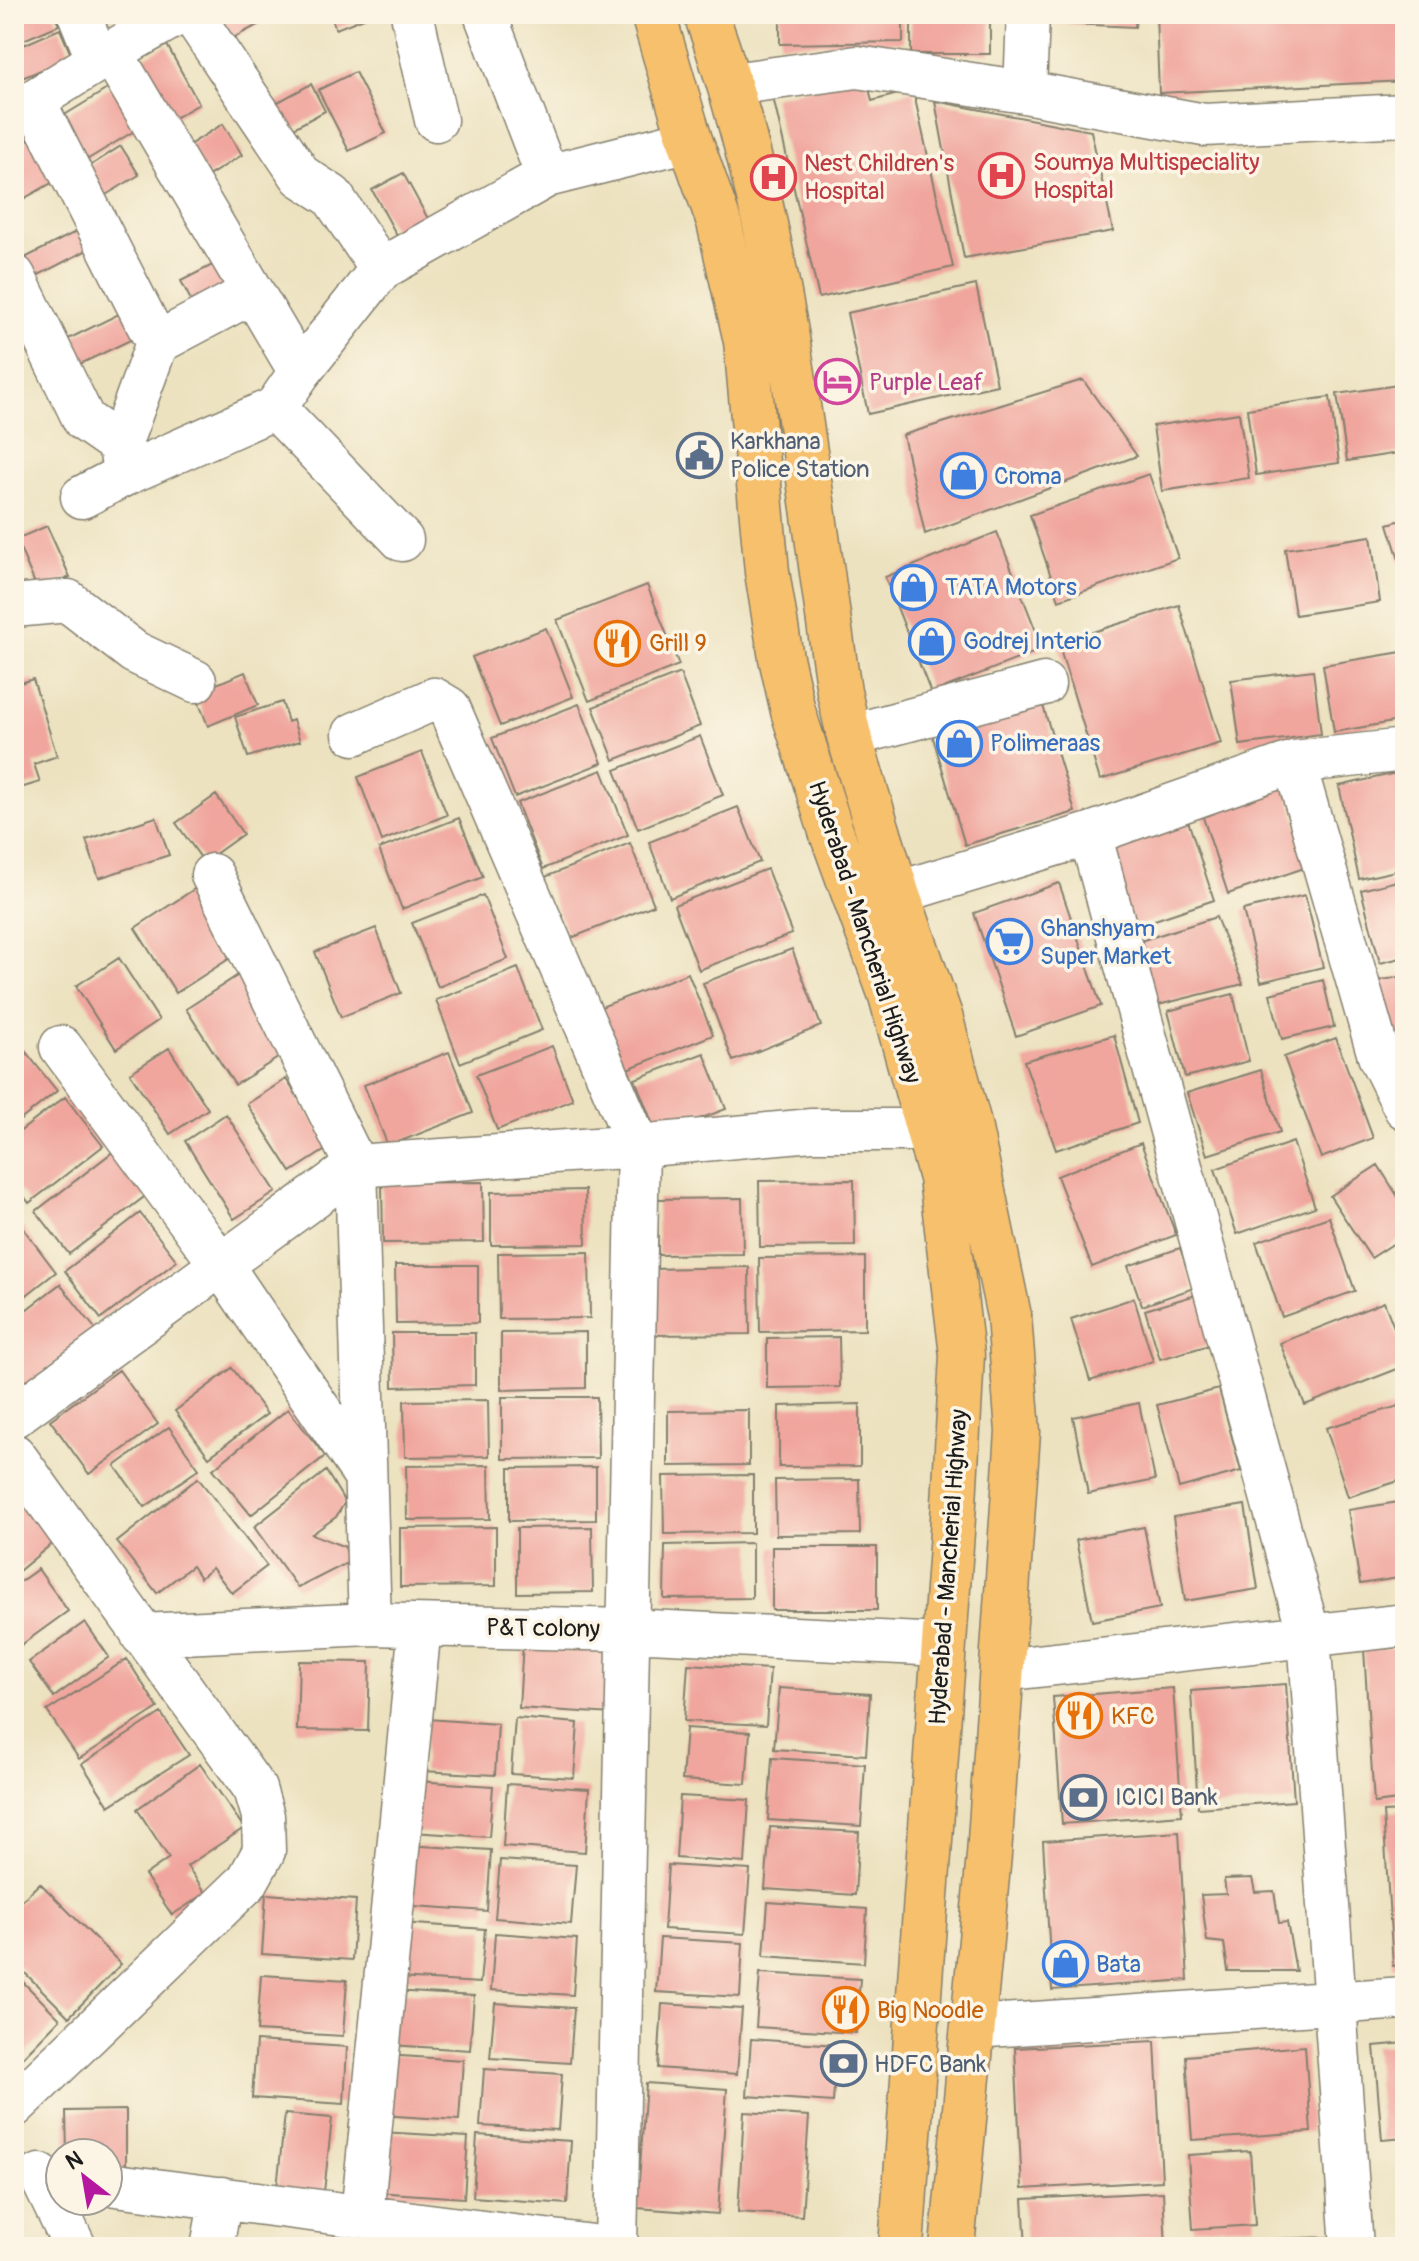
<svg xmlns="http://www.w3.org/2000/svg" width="1419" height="2261" font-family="Pangolin,sans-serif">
<rect width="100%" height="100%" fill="#fcf5e5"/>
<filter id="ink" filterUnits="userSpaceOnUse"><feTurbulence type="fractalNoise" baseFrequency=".0125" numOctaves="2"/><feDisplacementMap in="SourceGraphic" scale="16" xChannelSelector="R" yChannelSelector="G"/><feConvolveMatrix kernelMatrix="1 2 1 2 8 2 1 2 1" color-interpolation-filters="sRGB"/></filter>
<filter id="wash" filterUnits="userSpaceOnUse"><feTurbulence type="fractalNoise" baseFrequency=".006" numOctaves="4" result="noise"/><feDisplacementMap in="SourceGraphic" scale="32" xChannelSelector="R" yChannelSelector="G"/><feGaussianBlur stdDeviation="1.8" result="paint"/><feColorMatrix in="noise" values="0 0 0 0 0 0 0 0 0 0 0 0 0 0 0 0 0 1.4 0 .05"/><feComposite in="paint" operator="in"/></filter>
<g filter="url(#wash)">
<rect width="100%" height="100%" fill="#ece2c0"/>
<g id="blocks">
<path fill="#f0a59d" d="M14,14h40l5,11 -45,19z
M219,14h42l4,7 -43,23 -13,-24z
M330,14h44l-38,15z
M780,14h123v28l-123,2z
M911,14h79v40h-79z
M1051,14h85l-1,13 -84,-4z
M1156,14h249v67l-246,12z
M60,29l12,28 -57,24 -1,-32z
M167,45l32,59 -30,17 -33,-59z
M355,72l31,61 -37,18 -31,-61z
M866,75l6,26 41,-11 40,177 -134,31 -46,-201z
M117,83l27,42 -59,36 -27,-42z
M311,84l14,27 -44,24 -14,-27z
M935,101l156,30 22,100 -149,27z
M223,124l19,31 -42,26 -19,-31z
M40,133l24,43 -50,28v-57z
M121,146l18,29 -40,24 -17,-28z
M403,173l29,53 -31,17 -29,-53z
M85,227l10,19 -64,33 -10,-19z
M222,260l16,32 -41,20 -16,-31z
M976,285l21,100 -129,29 -21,-101z
M129,309l12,26 -69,33 -12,-25z
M1083,380l54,76 -212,78 -22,-99z
M1405,384v68l-58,9 -10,-67z
M1330,397l9,66 -83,12 -9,-66z
M1239,413l10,65 -87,13 -9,-65z
M1149,474l29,84 -119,42 -29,-85z
M1405,519v57h-1l-16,-52z
M47,526l23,51 -32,14 -22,-52z
M997,532l46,117 -112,44 -46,-116z
M1371,536l9,66 -85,13 -10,-66z
M647,585l32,80 -90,36 -32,-81z
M1179,605l42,138 -121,37 -42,-137z
M546,628l27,69 -73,29 -28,-69z
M1402,652l3,16v52l-71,12 -11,-67z
M1313,670l8,64 -81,11 -9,-65z
M245,672l13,33 -50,21 -13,-33z
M680,673l20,53 -86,34 -21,-53z
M33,679l24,77 -23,8 6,18 -26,8v-105z
M1041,699l34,113 -110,33 -34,-114z
M282,702l6,20 5,-2 7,21 -52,16 -13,-40z
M579,704l23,59 -87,34 -23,-59z
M700,736l23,59 -85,34 -23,-59z
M422,752l25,63 -65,26 -24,-64z
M602,770l26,65 -85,34 -26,-66z
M1405,771v98l-46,10 -20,-93z
M1284,781l26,85 -82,28 -29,-89z
M216,795l27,39 -39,28 -28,-39z
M738,807l22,55 -90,36 -21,-56z
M156,817l13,38 -70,23 -13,-38z
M459,818l24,59 -81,32 -23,-60z
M1187,818l27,82 -83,28 -28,-86z
M630,843l24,62 -85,34 -24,-62z
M767,869l25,65 -93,36 -25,-65z
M1405,879v78l-25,6 -19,-73z
M1059,883l42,123 -85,30 -42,-123z
M196,888l42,65 -62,40 -41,-65z
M483,895l25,64 -70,28 -26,-64z
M1305,895l18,72 -62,15 -18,-72z
M1216,917l27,67 -93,23 -16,-64z
M376,928l25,65 -60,24 -26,-65z
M792,949l29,77 -88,35 -30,-78z
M119,958l40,62 -43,29 -40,-63z
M518,968l24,62 -82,33 -24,-63z
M688,973l25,62 -93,37 -24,-63z
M240,974l49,77 -54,34 -49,-76z
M1405,976v63l-17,4 -11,-62z
M1323,980l11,47 -52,12 -12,-45z
M1233,994l16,67 -64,16 -17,-66z
M1114,1035l24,88 -82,27 -32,-89z
M1336,1038l37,100 -52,20 -37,-101z
M552,1046l21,54 -76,30 -21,-55z
M22,1047l35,44 -43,34v-72z
M169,1048l39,61 -38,25 -40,-61z
M449,1052l24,61 -85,33 -24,-61z
M704,1053l22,56 -69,26 -22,-56z
M1261,1070l19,62 -73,23 -20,-62z
M286,1079l44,68 -39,25 -44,-68z
M65,1097l38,49 -74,57 -15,-20v-47z
M226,1114l50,78 -42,27 -49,-78z
M1293,1142l22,65 -78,27 -22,-65z
M1141,1143l35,92 -84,32 -35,-91z
M114,1151l34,43 -79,60 -33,-43z
M1378,1165l27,43v28l-34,22 -41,-62z
M854,1180l1,66 -95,1 -1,-66z
M483,1182l1,60 -101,1 -1,-60z
M585,1190l1,54 -95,1v-53z
M742,1198l1,56 -85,1 -1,-56z
M140,1213l37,48 -76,58 -36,-48z
M1329,1217l26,74 -73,26 -26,-75z
M22,1227l34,45 -42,33v-72z
M1180,1248l14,40 -52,18 -14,-40z
M589,1252l1,66 -91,1 -1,-66z
M865,1257v73l-105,2 -1,-74z
M395,1265h83v58l-82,1z
M749,1267l1,67 -99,1 -1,-66z
M60,1284l37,47 -79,61 -4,-5v-68z
M1206,1292l15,50 -61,17 -15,-49z
M1134,1298l19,63 -63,20 -19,-62z
M1384,1302l21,53v11l-100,39 -25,-62z
M586,1332v56l-85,2v-57z
M392,1333h83v52l-82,2z
M839,1337l1,50 -73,1v-50z
M232,1368l35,46 -58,43 -34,-46z
M119,1370l39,54 -69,50 -39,-54z
M1219,1389l22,82 -62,17 -22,-83z
M502,1397h95l1,61 -96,1z
M488,1400l1,56 -84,1 -1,-56z
M1139,1403l16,77 -67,14 -15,-77z
M860,1404v62l-81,1v-61z
M1405,1404v75l-57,18 -22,-69z
M288,1409l37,47 -74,59 -38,-46z
M749,1410v55l-81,1v-55z
M169,1427l30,42 -54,38 -30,-41z
M489,1465l1,54 -83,1 -1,-54z
M596,1467v53l-87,1v-53z
M326,1471l19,31 -9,15 -24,17 33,13 4,15 -51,26 -44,-61z
M753,1475v58l-89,1 -1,-58z
M198,1478l69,88 -35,27 -20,-25 -12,10 -8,-12 -35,27 -40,-51z
M859,1479l1,55 -84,1 -1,-55z
M14,1490l41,51 -41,34z
M1405,1501v76l-45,7 -12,-74z
M1245,1505l13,84 -73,12 -12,-84z
M496,1527v59l-96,1v-59z
M592,1527l1,65 -76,1v-65z
M1144,1527l16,81 -68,13 -16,-81z
M752,1543v55l-88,1 1,-54z
M772,1547h105v63h-105z
M38,1569l30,42 -51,37 -3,-5v-57z
M85,1622l24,35 -55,40 -25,-35z
M523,1642l94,6 -4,66 -94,-6z
M1405,1647v152l-31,4 -10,-153z
M127,1659l31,49 -79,51 -32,-48z
M299,1661l71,1 -2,69 -71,-1z
M688,1664l82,5 -4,56 -82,-4z
M1286,1684l8,117 -96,7 -7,-117z
M779,1688l91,6 -4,61 -92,-6z
M1173,1688l9,127 -120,9 -9,-127z
M161,1713l28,42 -80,51 -27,-42z
M515,1718l63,5 -4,55 -63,-4z
M427,1719l71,5 -3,51 -72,-4z
M686,1728l64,4 -4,52 -64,-4z
M772,1758l93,6 -4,62 -93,-6z
M200,1764l44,64 -57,38 19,27 -34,22 -27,-40 24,-17 -32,-49z
M416,1781l77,5 -4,51 -77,-5z
M507,1784l82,5 -4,63 -82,-6z
M680,1796l69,4 -4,63 -69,-5z
M1405,1811v154l-12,1 -10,-154z
M770,1827l89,5 -4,63 -90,-6z
M1179,1832l9,148 -136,10 -9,-149z
M404,1845l87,5 -4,61 -87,-6z
M500,1860l76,5 -5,59 -76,-6z
M668,1865l82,5 -5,64 -81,-5z
M1252,1878l3,14 19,-1 5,32 8,-1 9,49h-68l-4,-28 -17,-2 -6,-46 25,-1 -2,-15z
M40,1883l81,81 -52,53 -55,-55v-54z
M266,1894l90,6 -4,60 -90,-6z
M768,1902l99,7 -3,54 -100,-7z
M401,1923l84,6 -5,54 -82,-5z
M495,1933l82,6 -4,56 -82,-5z
M660,1938l83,5 -3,54 -84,-5z
M14,1973l46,46 -44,45 -2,-2z
M760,1973l100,6 -4,54 -100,-6z
M261,1975l86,5 -4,56 -86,-5z
M393,1991l81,5 -4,54 -80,-5z
M495,2003l79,5 -4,55 -80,-5z
M662,2004l80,5 -5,65 -79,-6z
M751,2039l86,6 -4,57 -86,-6z
M256,2041l91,6 -3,57 -92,-6z
M1155,2041l7,140 -140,8 -7,-141z
M1405,2043v95l-23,2 -8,-94z
M1305,2046l6,86 -119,8 -6,-84z
M385,2055l78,5 -4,60 -79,-5z
M484,2069l78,5 -4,56 -78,-4z
M646,2083l81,6 -9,125 -81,-6z
M126,2110v61h-18v-18h-41l-1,-42z
M744,2112l65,4 -7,100 -64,-4z
M285,2114l47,4 -8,74 -47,-5z
M380,2132l88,5 -4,61 -88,-6z
M477,2135l94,6 -4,63 -94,-7z
M1250,2151l5,74 -62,4 -5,-74z
M1163,2192l3,55h-140l-3,-48z
M1329,2237v10h-57v-8z"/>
</g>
</g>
<g filter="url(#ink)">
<use href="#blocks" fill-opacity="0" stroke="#847f6e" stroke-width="2"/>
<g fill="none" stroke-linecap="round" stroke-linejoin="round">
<defs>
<path id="minor" d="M79,14l19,47
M192,14l109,162 31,20 49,73
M412,14l24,106
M485,14l62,162
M111,52l189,320
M731,84l126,-17 168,25 179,33 201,-10
M1025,92l3,-78
M34,101l123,242 -37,102
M14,113l97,-61 67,-38
M14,276l70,144 36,25 4,30 -42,22
M157,343l96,-51
M275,408l127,132
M124,475l151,-67 25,-36 81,-103 166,-93 143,-36
M14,606l54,-5 66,51 61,29
M354,734l80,-35 15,9 189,438 -22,1101
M849,736l195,-52
M1294,762l85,294 26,52
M1090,834l219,801 43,612
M212,875l144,291 14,458
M897,893l193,-59 204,-72 111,-12
M61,1047l161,219 143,210
M14,1416l342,-250 282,-20 174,-16h115
M14,1455l241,334 8,27 1,35 -17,31 -233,224
M142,1635l228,-11 258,6 315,15
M1002,1670l403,-45
M973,2027l432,-29
M40,2175l35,72
M108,2184l492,63
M362,2216l58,-590
M212,2247l9,-49"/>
<path id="major" d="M653,14l37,126 29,82 27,119 21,231 14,86 12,53 38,120 60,165 50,182 21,177 -8,149 -53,743
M706,14c78,218 99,451 133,678l10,44 48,157 43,123 28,104 41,196 9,116 -29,423 -37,392"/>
</defs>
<use href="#minor" stroke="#847f6e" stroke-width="45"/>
<use href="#major" stroke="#847f6e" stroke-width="47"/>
<use href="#minor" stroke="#fff" stroke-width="42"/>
<use href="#major" stroke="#f7c06c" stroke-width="44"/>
</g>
</g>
<defs>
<symbol id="hospital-ring" viewBox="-11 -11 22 22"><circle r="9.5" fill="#fcf5e5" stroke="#e0444e" stroke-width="1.5"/><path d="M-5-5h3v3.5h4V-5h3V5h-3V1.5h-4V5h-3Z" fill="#e0444e"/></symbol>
<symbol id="hotel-ring" viewBox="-11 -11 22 22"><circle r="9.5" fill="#fcf5e5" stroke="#d1479c" stroke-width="1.5"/><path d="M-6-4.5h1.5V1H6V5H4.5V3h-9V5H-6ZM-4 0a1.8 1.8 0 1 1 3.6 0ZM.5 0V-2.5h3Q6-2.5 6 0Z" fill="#d1479c"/></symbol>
<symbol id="civic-ring" viewBox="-11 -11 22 22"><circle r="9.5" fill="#fcf5e5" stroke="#5c6f8a" stroke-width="1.5"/><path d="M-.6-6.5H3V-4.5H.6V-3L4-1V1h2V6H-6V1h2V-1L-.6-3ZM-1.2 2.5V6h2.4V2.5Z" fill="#5c6f8a"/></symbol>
<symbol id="shop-ring" viewBox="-11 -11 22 22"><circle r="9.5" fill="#fcf5e5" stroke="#3f7fe0" stroke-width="1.5"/><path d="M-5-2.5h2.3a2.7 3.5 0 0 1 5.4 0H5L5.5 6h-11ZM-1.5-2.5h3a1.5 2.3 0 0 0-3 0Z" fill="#3f7fe0"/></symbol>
<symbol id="restaurant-ring" viewBox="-11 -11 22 22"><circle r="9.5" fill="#fcf5e5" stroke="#e8710a" stroke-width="1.5"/><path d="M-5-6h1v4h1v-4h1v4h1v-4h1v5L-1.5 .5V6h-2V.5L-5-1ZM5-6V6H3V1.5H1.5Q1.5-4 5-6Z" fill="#e8710a"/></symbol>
<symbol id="supermarket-ring" viewBox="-11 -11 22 22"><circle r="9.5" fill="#fcf5e5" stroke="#3f7fe0" stroke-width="1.5"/><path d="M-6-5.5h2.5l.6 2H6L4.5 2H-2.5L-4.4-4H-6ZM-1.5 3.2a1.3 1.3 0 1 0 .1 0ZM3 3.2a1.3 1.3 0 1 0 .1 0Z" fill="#3f7fe0"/></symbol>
<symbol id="bank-ring" viewBox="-11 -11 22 22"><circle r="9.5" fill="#fcf5e5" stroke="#5c6f8a" stroke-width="1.5"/><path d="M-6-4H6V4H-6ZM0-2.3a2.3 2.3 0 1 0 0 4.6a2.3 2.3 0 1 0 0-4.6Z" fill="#5c6f8a"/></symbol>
</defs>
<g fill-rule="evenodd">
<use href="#hospital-ring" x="976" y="150" width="51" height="51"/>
<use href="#hospital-ring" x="748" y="152" width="51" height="51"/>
<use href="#hotel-ring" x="812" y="356" width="51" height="51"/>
<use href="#civic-ring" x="674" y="430" width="51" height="51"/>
<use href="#shop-ring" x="938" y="450" width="51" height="51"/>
<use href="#shop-ring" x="888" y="562" width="51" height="51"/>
<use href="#shop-ring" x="906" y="616" width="51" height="51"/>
<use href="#restaurant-ring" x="592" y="618" width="51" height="51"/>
<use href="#shop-ring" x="934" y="718" width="51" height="51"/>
<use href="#supermarket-ring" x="984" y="916" width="51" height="51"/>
<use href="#restaurant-ring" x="1054" y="1690" width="51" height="51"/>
<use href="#bank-ring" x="1058" y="1772" width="51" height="51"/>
<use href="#shop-ring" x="1040" y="1938" width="51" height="51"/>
<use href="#restaurant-ring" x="820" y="1984" width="51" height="51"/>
<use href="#bank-ring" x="818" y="2038" width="51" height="51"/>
</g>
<g text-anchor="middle" stroke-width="7" stroke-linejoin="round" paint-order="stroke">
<g font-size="24" fill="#be3a42" stroke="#fcf5e5" text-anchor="start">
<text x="1033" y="170">Soumya Multispeciality<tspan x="1033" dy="28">Hospital</tspan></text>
<text x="804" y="171">Nest Children's<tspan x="804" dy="28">Hospital</tspan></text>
</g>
<g font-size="24" fill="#b23c85" stroke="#fcf5e5" text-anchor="start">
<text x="869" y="390">Purple Leaf</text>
</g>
<g font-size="24" fill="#4e5e75" stroke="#fcf5e5" text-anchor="start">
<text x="730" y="449">Karkhana<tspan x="730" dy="28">Police Station</tspan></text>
<text x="1115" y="1805">ICICI Bank</text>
<text x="874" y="2072">HDFC Bank</text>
</g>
<g font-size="24" fill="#366cbe" stroke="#fcf5e5" text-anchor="start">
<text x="994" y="484">Croma</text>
<text x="945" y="595">TATA Motors</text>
<text x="963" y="649">Godrej Interio</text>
<text x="990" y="751">Polimeraas</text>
<text x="1040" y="936">Ghanshyam<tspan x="1040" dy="28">Super Market</tspan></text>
<text x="1096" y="1972">Bata</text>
</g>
<g font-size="24" fill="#c56008" stroke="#fcf5e5" text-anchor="start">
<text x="649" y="651">Grill 9</text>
<text x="1111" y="1724">KFC</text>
<text x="877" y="2018">Big Noodle</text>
</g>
<g font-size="24" fill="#1c1c1c" stroke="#fcf5e5">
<text transform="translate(865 932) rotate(72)" y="8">Hyderabad - Mancherial Highway</text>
<text transform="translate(948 1567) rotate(-86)" y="8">Hyderabad - Mancherial Highway</text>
<text transform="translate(543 1628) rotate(1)" y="8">P&amp;T colony</text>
</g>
</g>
<rect width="1419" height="2261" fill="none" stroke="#fcf5e5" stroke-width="48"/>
<g transform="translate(84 2177) rotate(329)"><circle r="38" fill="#fcf5e5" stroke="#a29e95" stroke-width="2"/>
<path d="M0-6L14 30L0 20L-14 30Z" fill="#b5179e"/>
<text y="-12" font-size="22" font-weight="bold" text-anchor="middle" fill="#1c1c1c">N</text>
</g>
</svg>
